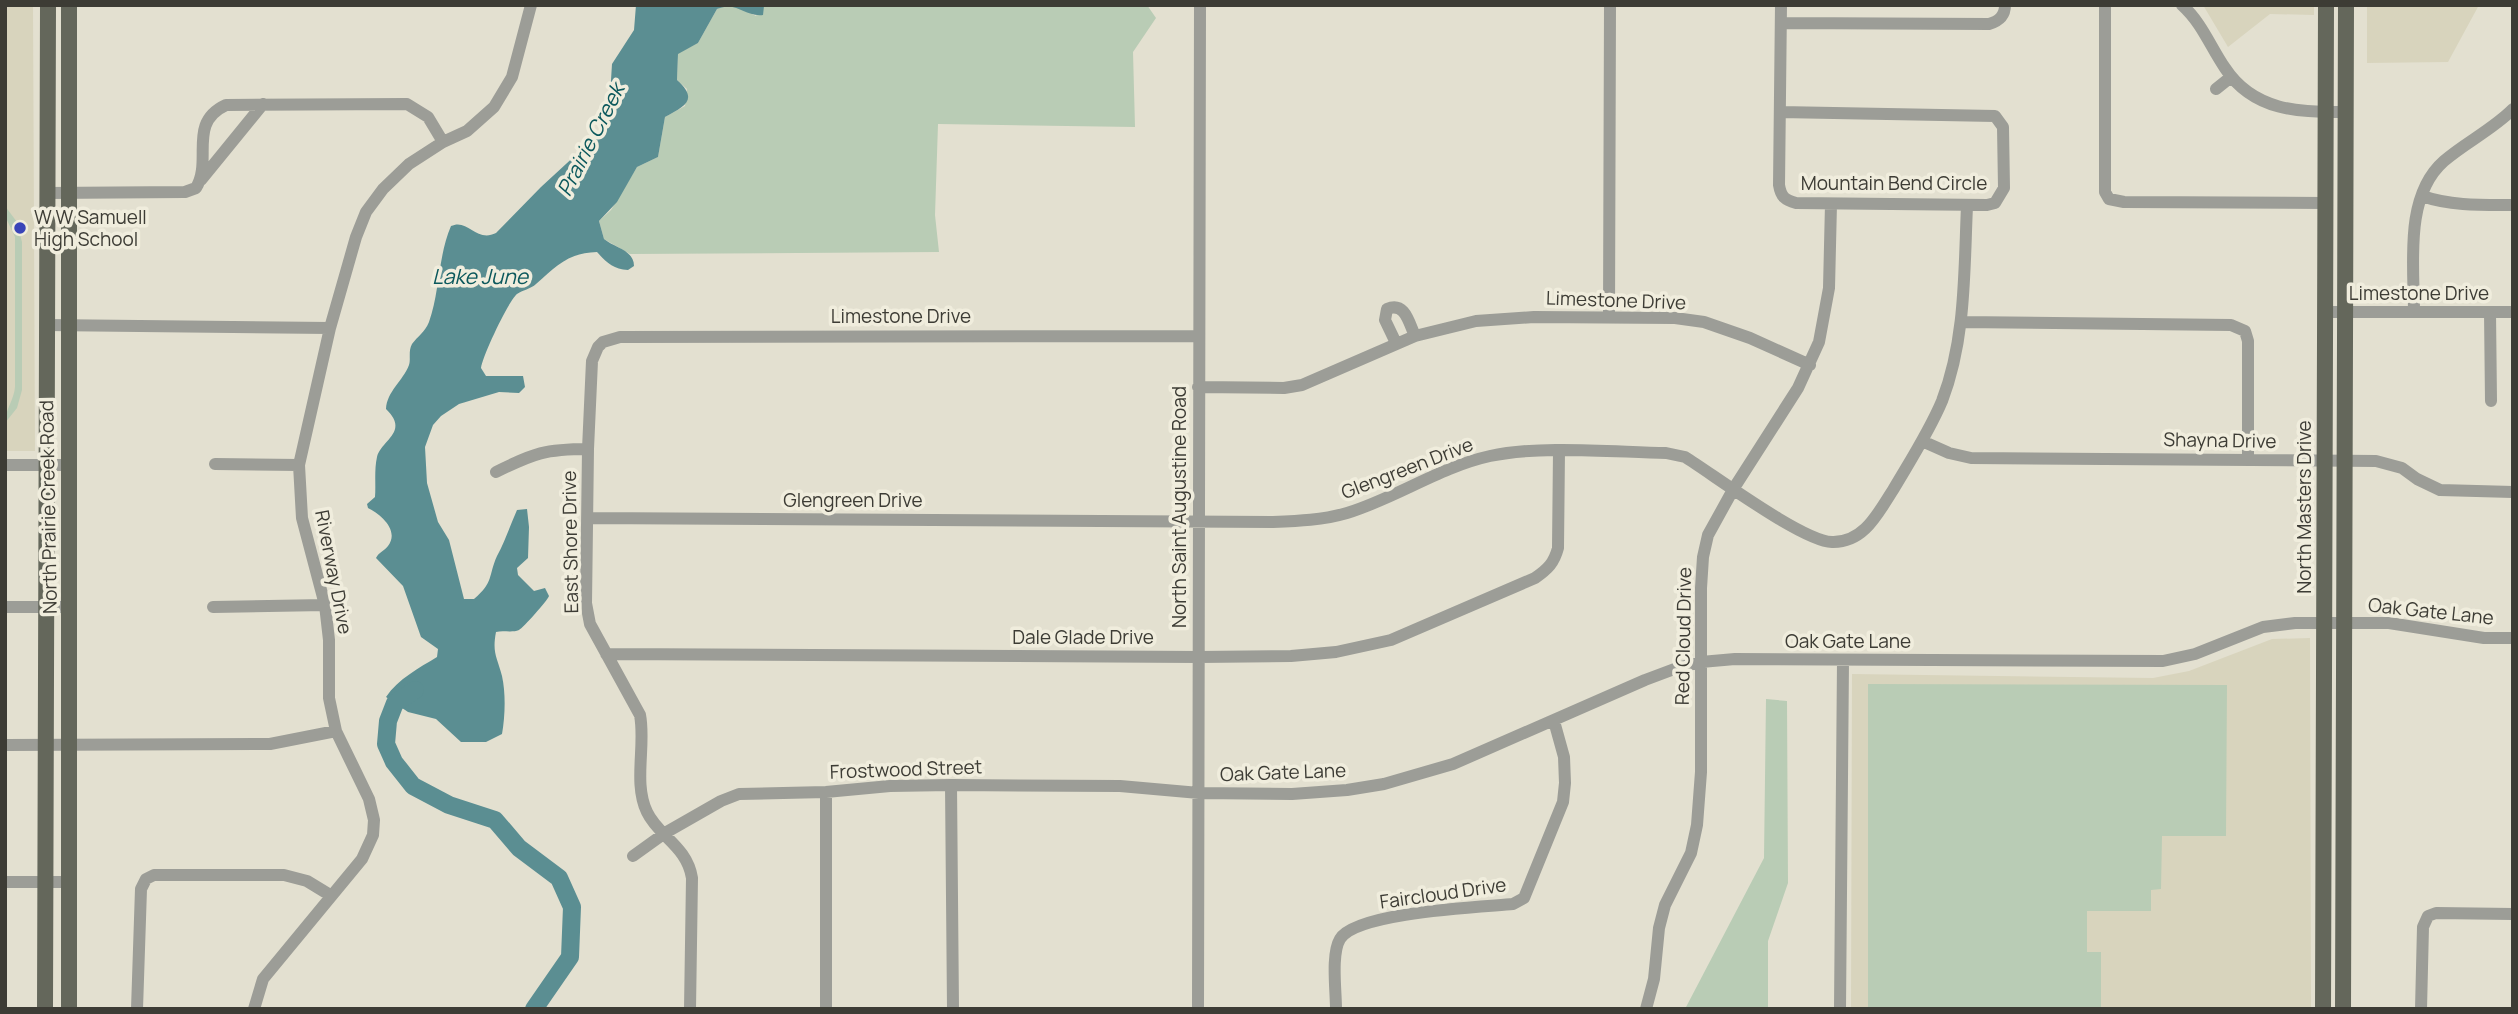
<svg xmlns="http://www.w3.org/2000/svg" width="2518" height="1014" font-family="Manrope,sans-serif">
<rect width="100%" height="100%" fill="#e3e0d0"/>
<path fill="#d8d4bd" d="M5,5h28l2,446h-30z
M2203,5h111v10l-44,-1 -42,33z
M2367,5h112l-31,57 -81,1z
M2310,638l1,371h-460l1,-335 301,4 36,-7 83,-32z"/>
<path fill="#b9ccb5" d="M727,5h6l23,11 7,-11h384l9,13 -23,34 2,75 -197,-3 -3,91 4,37 -309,2 -26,-15 -5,-18 12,-11 26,-43 21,-10 7,-40 20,-11 2,-17 -10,-9 1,-27 20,-10 19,-34z
M5,206l12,16 5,20v148l-5,18 -12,15c0,-13 9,-23 10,-36v-150l-10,-21z
M1868,684l359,1 -1,151h-64l-1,53 -10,1v21h-64v41h14v57h-233z
M1766,699l21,2 1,182 -20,58v68h-83l79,-151z"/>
<path fill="#5b8e92" d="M636,5h127l1,1 -1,9c-19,2 -25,-14 -46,-6l-19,34 -20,11 -1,26c22,20 8,26 -12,37l-7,40 -21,10 -20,35 -18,19 5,18c11,9 30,11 30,27l-6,4c-15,-1 -21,-7 -31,-18 -30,1 -40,14 -61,32 -5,5 -14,6 -19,10 -9,8 -34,61 -36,74l5,8h37l2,11 -6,6 -20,-1 -40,12 -18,12 -8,9 -8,22 2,36 11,39 11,18 15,59h10c20,-17 14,-23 23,-43 8,-15 13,-30 20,-46l10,-1 2,18 -1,31 -11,10 1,7 16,16 11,-3 4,8c-1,4 -26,32 -30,34 -7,3 -16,0 -23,2 -4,21 1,25 6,44 4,18 3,41 0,58l-16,8h-25l-25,-23 -28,-7 -22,-15c12,-18 33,-29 51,-40l1,-8 -17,-12 -18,-51 -27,-28c3,-6 8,-7 12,-12 12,-16 -8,-32 -20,-38l-1,-4 8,-7c1,-12 -1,-27 2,-40 4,-17 33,-25 9,-48 1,-18 17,-28 23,-44 2,-6 -1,-14 3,-21 6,-8 13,-12 17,-22 11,-31 9,-66 22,-96 17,-8 25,17 45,7l45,-46 63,-58 5,-17 3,-48 22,-34z"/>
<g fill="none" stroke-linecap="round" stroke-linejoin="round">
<path stroke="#5b8e92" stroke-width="18" d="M415,690l-20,13 -7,18 -2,23 8,18 19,24 36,19 46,15 24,28 40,30 13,29 -2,50 -36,52"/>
<path stroke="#9c9d97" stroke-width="12" d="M2105,5v187l4,7 15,3 202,1
M2182,5c20,18 28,41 43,63 28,43 75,45 121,44
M1781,23l208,1c10,-3 16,-8 16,-19
M2216,89l15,-12
M1780,112l215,4 8,11 1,61 -9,15 -8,2 -191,-2c-11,-3 -15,-6 -17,-18l2,-180
M201,180l62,-76
M47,193l138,-1 11,-4c17,-28 -9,-65 30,-83l181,-1 21,13 15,25
M2422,196c29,10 60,9 91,9
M2326,312h187
M2414,312c0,-47 -10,-116 30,-151 22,-19 48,-31 69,-52
M2490,312l1,89
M1609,317l1,-312
M1961,322l270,3 14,6 3,10v119
M46,325l284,3
M1396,343l-11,-23 2,-11c18,-8 22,14 28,27
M1198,387l86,1 18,-3 113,-49 61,-15 58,-4 141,1 29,4 46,16 60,27
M1922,441l27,12 22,5 405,3 26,7 15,11 23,11 73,2
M215,464l84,1
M5,465h63
M496,472c38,-19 50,-23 92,-23
M587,518l686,4c25,-1 50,-2 74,-9 49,-15 93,-46 143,-57 51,-11 123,-4 176,-3l19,4c29,18 117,84 147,85 32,1 46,-29 61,-52 17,-29 36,-58 49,-89 24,-62 22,-130 25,-195
M5,607h65
M213,607l112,-2
M606,654l593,3 92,-1 45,-4 55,-12 144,-62c13,-9 19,-15 23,-30l1,-97
M5,745l265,-1 66,-13
M951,785l2,224
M826,792v217
M633,856l32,-23 56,-32 18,-7 87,-2 64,-6 61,-1 169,1 79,7 93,1 55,-4 37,-6 69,-20 192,-84 32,-12 24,-6 34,-3 428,2 32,-7 68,-27 32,-4h94l95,15h29
M5,882h65
M137,1009l4,-120 5,-10 8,-4h130l23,6 23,14
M254,1009l9,-30 99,-120 11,-24 1,-15 -5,-21 -33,-68 -7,-33v-58l-4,-35 -23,-87 -3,-53 31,-137 26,-91 10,-25 17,-23 26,-25 34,-22 24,-11 27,-24 18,-30 19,-72
M690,1009l2,-131c-5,-32 -34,-42 -45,-66 -14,-29 -1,-67 -7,-97l-50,-91 -4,-21 2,-154 4,-88 6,-14 5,-5 17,-5 579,-1
M1198,1009l2,-1004
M1336,1009c0,-19 -5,-55 4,-70 16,-27 141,-32 173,-35l11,-6 39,-96 2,-19 -1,-26 -10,-36
M1646,1009l8,-30 5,-51 6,-23 26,-52 6,-28 4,-53v-184l2,-31 5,-22 26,-47 64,-100 21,-46 10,-54 2,-84
M1840,1009l3,-348
M2421,1009l2,-82 5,-11 8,-3 77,1"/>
<path stroke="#64675b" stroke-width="16" d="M69,5v1004
M45,1009l3,-1004
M2323,1009l3,-1004
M2343,1009l3,-1004"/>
</g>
<circle fill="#3944b8" stroke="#f0eddd" stroke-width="2.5" cx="20" cy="228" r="7"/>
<g text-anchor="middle" stroke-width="7" stroke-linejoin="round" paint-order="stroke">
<g font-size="19" fill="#3d3c35" stroke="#f0eddd">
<text x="1894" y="190">Mountain Bend Circle</text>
<text x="2419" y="300">Limestone Drive</text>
<text transform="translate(1616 300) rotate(2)" y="7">Limestone Drive</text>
<text x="901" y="323">Limestone Drive</text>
<text transform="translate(2220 440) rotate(1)" y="7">Shayna Drive</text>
<text transform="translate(1407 468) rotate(-21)" y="7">Glengreen Drive</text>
<text x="853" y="507">Glengreen Drive</text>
<text transform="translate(48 507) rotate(-91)" y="7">North Prairie Creek Road</text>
<text transform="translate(1179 507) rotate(-90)" y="7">North Saint Augustine Road</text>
<text transform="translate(2304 507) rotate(-90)" y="7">North Masters Drive</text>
<text transform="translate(570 542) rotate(-91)" y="7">East Shore Drive</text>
<text transform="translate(334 572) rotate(79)" y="7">Riverway Drive</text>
<text transform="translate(2431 611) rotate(6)" y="7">Oak Gate Lane</text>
<text transform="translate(1683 636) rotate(-89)" y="7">Red Cloud Drive</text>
<text x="1083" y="644">Dale Glade Drive</text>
<text x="1848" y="648">Oak Gate Lane</text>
<text transform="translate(906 769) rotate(-2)" y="7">Frostwood Street</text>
<text transform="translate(1283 772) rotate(-2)" y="7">Oak Gate Lane</text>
<text transform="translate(1443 893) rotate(-8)" y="7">Faircloud Drive</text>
</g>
<g font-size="19" fill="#3d3c35" stroke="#f0eddd" text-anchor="start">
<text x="34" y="224">W W Samuell<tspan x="34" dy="22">High School</tspan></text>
</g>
<g font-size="21" font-style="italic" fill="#0b585c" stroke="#f0eddd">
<text transform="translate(591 140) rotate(-63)" y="7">Prairie Creek</text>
<text x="480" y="284">Lake June</text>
</g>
</g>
<rect width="2518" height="1014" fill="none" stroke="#3d3c35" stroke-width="14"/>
</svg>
